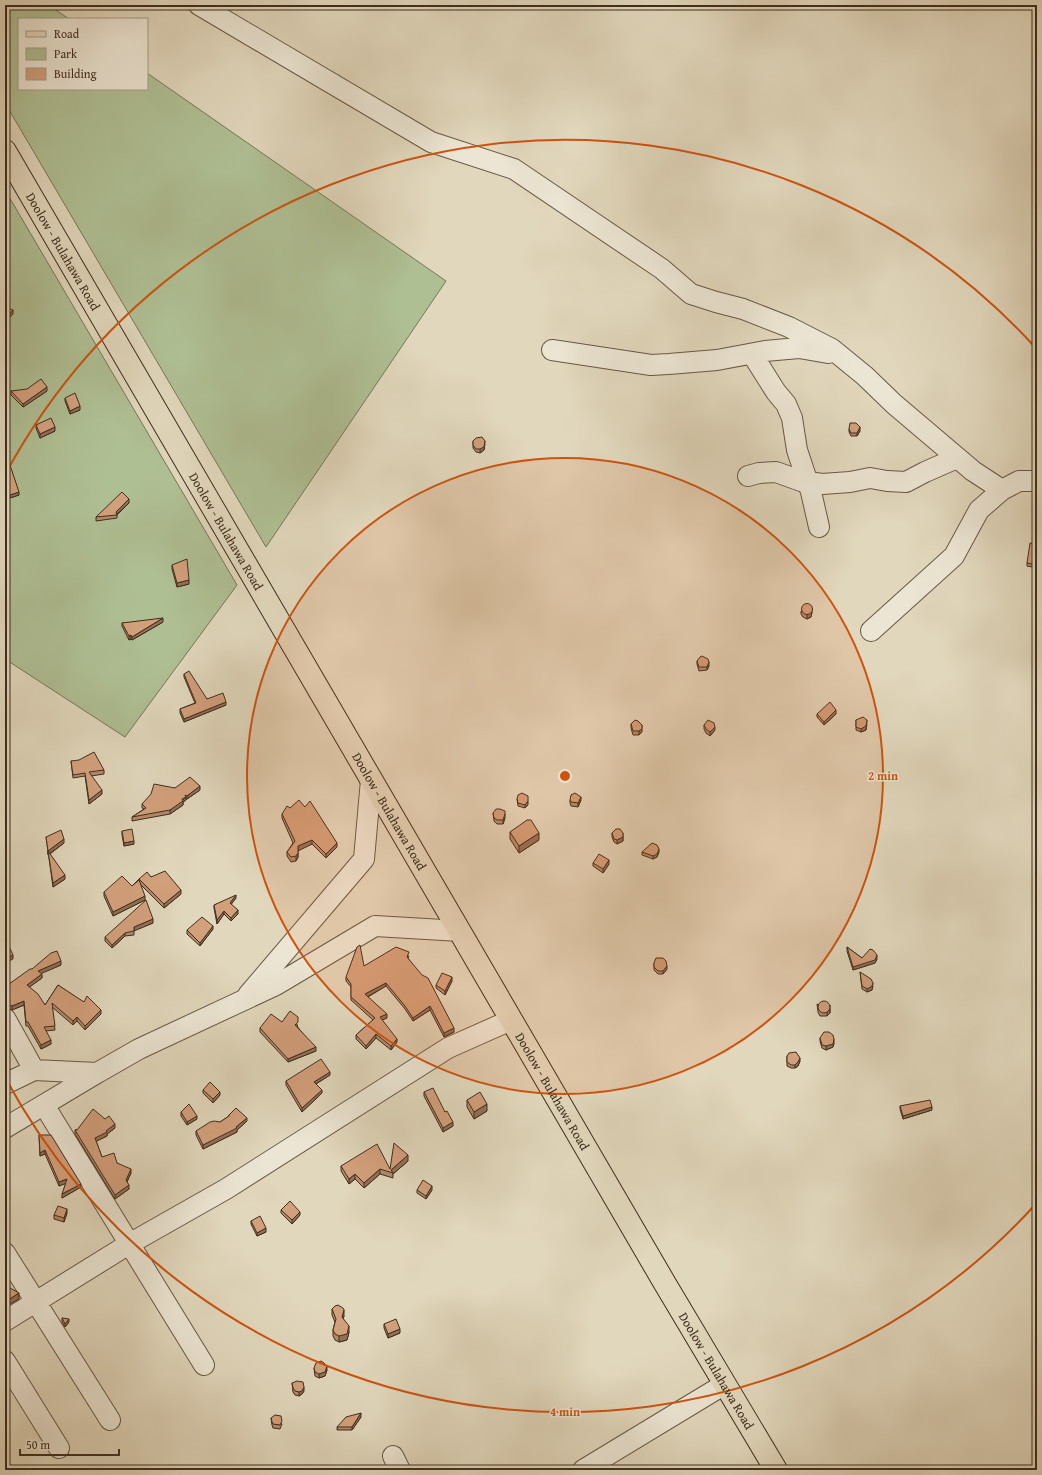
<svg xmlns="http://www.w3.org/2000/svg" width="1042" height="1475" font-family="'Gentium Book Plus',serif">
<rect width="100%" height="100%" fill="#e1d7bc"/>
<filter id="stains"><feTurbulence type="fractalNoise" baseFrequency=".005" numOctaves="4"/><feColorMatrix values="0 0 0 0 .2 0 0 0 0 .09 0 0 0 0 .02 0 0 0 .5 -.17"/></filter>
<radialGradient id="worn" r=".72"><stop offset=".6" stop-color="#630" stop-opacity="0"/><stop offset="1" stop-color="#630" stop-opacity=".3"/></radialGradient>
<path fill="#afbf94" stroke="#767658" d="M5,5h44l20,14h-50v70h128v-16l299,208 -180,266 -261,-444z
M5,190l232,395 -112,152 -120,-78z"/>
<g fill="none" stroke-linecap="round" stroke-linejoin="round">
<defs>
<path id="minor" d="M199,5l232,137 83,27 148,100 29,25 25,8 27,7 46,18 43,22 33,27 29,28 79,67 29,19 17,-9h18
M552,350l99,15 18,-1 48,-4 48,-9 34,-3 29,5
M752,354l24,38 10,12 6,14 5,32 14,42 8,35
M748,476l11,-3 17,-1 25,9 21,3 28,-2 20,-4 17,3 19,1 19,-10 32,-14
M871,631l83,-75 25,-46 23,-20
M248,995l116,-136 7,-79
M5,1018l29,52
M5,1084l29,-14 63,3 42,-24 137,-64 99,-59 85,5
M44,1105l160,260
M5,1128l92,-55
M5,1253l105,167
M5,1321l124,-77 97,-55 222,-141 63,-28
M5,1361l54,87
M393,1456l7,14
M583,1470l142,-86"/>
<g id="major">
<path id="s1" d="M5,151l659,1131 112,188"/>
</g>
</defs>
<use href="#minor" stroke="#675845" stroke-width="22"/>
<use href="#major" stroke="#3e2e1d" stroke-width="24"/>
<use href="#minor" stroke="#ece5d3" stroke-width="20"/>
<use href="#major" stroke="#e1d7bc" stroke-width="22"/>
</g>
<path fill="#b58a6b" stroke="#3e2e1d" d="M11,391h36l-24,16 -12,-12z
M65,398l15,12 -10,4 -5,-13z
M36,425l19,6 -15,7 -4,-10z
M849,429l11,2 -3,5h-6l-2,-4z
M473,441l12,3 -1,6 -4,3 -4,-1 -3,-4z
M5,464l14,31 -9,3 -5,-13z
M129,503l-12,12v3l-21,3v-4z
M1037,544v24l-10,-2v-3z
M172,565l17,19 -12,3 -5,-18z
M801,611l11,1 -1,5 -4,2 -4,-2 -2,-3z
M163,622l-31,18 -1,-1 -2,1 -7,-14v-3z
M697,661l12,5 -2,4 -8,1 -2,-7z
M184,674l23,25 19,6 -42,17 -4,-9v-4l15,-6 -11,-26z
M817,714h19l-12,11 -7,-8z
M856,720l11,4 -1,6 -5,2 -5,-2z
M631,724l11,8 -3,3h-6l-2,-7z
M704,725l11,5 -5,6 -4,-3 -2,-4z
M71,761l33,9v4l-13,2 11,18 -13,10 -4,-28 -12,2z
M175,788l25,2 -13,9h-1v1l-3,2v3l-13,9 -38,7v-4l12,-8 -2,-1v-4z
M517,799l11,6 -3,3 -7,-2z
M570,800h11l-3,7 -7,-1 -1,-3z
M493,813l12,5 -2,6h-6l-3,-3z
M282,814l55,33 -11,11 -14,-14 -14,6v7l-2,4 -5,1 -4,-6v-4l6,-9 -11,-25z
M122,831l12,13 -10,2 -2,-11z
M510,832l29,8 -20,13 -9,-14z
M612,833h11v8l-6,3 -3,-2 -2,-5z
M46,837l18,6 -14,11 15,25 -12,8z
M642,852h17l-2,5 -4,2 -11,-4z
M593,863l16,1 -6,9 -10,-7z
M151,877l30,17 -17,14 -24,-24 5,16 -32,16 -9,-20v-4l28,-6 7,-7z
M236,898l-5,6 7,10 -7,7 -7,-7 -7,10 -3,-16v-3z
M153,923l-19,7v5l-9,1 -13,12 -7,-7v-4z
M213,929l-13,17 -13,-12v-4z
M847,947l15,11 15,1 -2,4 -22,7 -6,-19z
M409,956l-1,2 46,74 -10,5 -14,-27 -17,11 -8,-12 -19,-23 -18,11 19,21 -5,2 15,22 -6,8 -15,-12 -10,11 -10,-10v-4l17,-15 -22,-20v-13l-5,-6v-4l18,-11z
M654,963l13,6 -4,5h-5l-4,-4z
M61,965l-20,8 1,5 -13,9 16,18 13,-20 43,29 -16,16 -8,-9 -4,4 -21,-18 3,23 -9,1 5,13 -10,5 -13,-23h-2l-2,-21 -12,5 -7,-3v-34l4,11z
M860,972l13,14 -1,4 -5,2 -5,-3z
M452,981l-7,14 -9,-7v-3z
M817,1004l13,5v4l-3,3h-7l-2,-4z
M282,1022l16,3 -1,1 19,25 -28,11 -28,-30v-4z
M820,1038l14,5 -1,4 -7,3 -4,-2 -2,-7z
M787,1056l13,5 -2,5 -3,2h-4l-4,-2z
M330,1075l-14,9 6,9 -20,19 -16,-27v-4z
M203,1090l17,5 -7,8 -10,-10z
M424,1092l21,20 8,14 -10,6 -19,-36z
M467,1100l20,11 -13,8 -7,-12z
M900,1106l32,4 -29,9 -3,-10z
M181,1112l16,7 -10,6 -6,-9z
M229,1115l18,6 -10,9v2l-34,17 -7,-14v-4l24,-9 9,-6z
M115,1128l-8,6v2l-11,5 6,16 15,6 14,10 -4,9 2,7 -14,10 -40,-65v-4z
M39,1135l42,52 -19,11 4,-15 -7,3 -14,-32 -5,2z
M408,1161l-15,13v4l-13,-4 -16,14 -9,-9 -6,5 -8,-13v-5l49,3z
M417,1190h15l-6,9 -9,-6z
M281,1210l19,5 -8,9 -11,-11z
M67,1213l-3,9 -10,-3v-4z
M251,1221l15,11 -9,4 -6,-12z
M332,1309l12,7 -1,3 6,13 -2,8 -8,2 -4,-2 -2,-4v-6l2,-8 -3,-7z
M62,1318l7,4 -4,5 -3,-5z
M384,1324l16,9 -12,5 -4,-10z
M314,1368l13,2 -2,6 -6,2 -4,-2z
M292,1383l12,8 -2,3 -3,2 -4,-1 -2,-3z
M361,1417l-9,13h-15v-3z
M271,1418l11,6 -2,5 -7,-1 -1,-3z"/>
<path fill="#947057" stroke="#3e2e1d" d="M13,310v4l-8,9v-3z
M47,387v4l-24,16v-3z
M80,406v4l-10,4v-3z
M55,427v4l-15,7v-4z
M860,427v4l-3,5v-3z
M485,441l-1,9 -4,3v-4z
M19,492v3l-9,3v-3z
M129,499v4l-13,12v-3z
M189,580v4l-12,3v-4z
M812,609v3l-1,5 -4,2v-4z
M163,618v4l-31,18v-3z
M131,635v4l-2,1v-4z
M709,662v4l-2,4v-3z
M226,702v3l-42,17v-3z
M836,710v4l-12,11v-3z
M867,720l-1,10 -5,2v-3z
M642,725v7l-3,3v-4z
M715,727v3l-5,6v-4z
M200,786v4l-13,9v-3z
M102,790v4l-13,10v-4z
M186,797v3l-3,2v3l-13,9v-4z
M581,797v3l-3,7v-4z
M528,801v4l-3,3v-3z
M8,802v4l-3,2v-4z
M505,814v4l-2,6v-4z
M539,833v7l-20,13v-7z
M623,837v4l-6,3v-4z
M64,839v4l-15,11 -1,-3v4v-4z
M312,840v4l-14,7v-5z
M134,841v3l-10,2v-3z
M337,843v4l-11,11v-4z
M659,849v3l-2,5 -4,2v-3z
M298,853v4l-2,4v-5z
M609,860v4l-6,9v-4z
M65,875v4l-12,8v-4z
M181,890v4l-17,14v-4z
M236,895v3l-6,8v-3z
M145,896v4l-32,16v-4z
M238,910v4l-7,7v-3z
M224,911v3l-7,10v-4z
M153,919v4l-19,8v-4z
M213,926v3l-13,17v-3z
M125,933v3l-13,12v-3z
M13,955v4l-8,4v-4z
M877,955v4l-2,4 -22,7v-3z
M61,961v4l-23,10v-4z
M667,966v3l-4,5v-3z
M42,974v4l-15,11v-4z
M452,977v4l-7,14v-4z
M386,983v3l-21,12v-4z
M873,983l-1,7 -5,2v-3z
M24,1001v4l-12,5v-4z
M830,1005v8l-3,3v-3z
M430,1006v4l-17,11v-3z
M101,1010v4l-16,16v-4z
M387,1014v4l-7,3v-4z
M77,1017v4l-4,4v-4z
M454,1028v4l-10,5v-4z
M376,1034v4l-10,11v-3z
M397,1039v3l-6,8v-4z
M834,1039v4l-1,4 -7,3v-4z
M51,1040v4l-10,5v-4z
M316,1047v4l-28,11v-3z
M800,1058v3l-2,5 -3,2v-3z
M330,1072v3l-16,10v-3z
M322,1090v3l-20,19v-4z
M220,1092v3l-7,8v-4z
M487,1104v7l-13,8v-7z
M932,1107v3l-29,9v-3z
M197,1116v3l-10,6v-3z
M247,1118v3l-10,9v2l-34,17v-4l33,-18z
M453,1122v4l-10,6v-4z
M115,1124v4l-8,6v2l-12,6v-4z
M45,1150v4l-5,2v-3z
M408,1155v6l-15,13 -2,-4z
M131,1169v4l-5,11v-4z
M380,1169v5l-16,14v-5z
M355,1174v5l-6,5v-5z
M67,1179v4l-8,3v-4z
M81,1184v3l-19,11v-4z
M129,1185v4l-14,10v-4z
M432,1186v4l-6,9v-3z
M67,1209v4l-3,9v-4z
M300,1212v3l-8,9v-4z
M266,1228v4l-9,4v-3z
M19,1293v6l-14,8v-5z
M344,1310v6l-2,7v-6z
M69,1319v3l-4,5v-3z
M349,1326v6l-2,8 -8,2v-6z
M400,1329v4l-12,5v-4z
M327,1366v4l-2,6 -6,2v-4z
M304,1387v4l-2,3 -3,2v-4z
M361,1413v4l-9,13v-3z"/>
<path fill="#d3a07c" stroke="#3e2e1d" d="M5,307l8,3 -8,10z
M41,379l6,8 -24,17 -12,-13 16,-2z
M75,393l5,13 -10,5 -5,-13z
M51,418l4,9 -15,7 -4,-9z
M850,423h6l4,4 -3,6h-6l-2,-4z
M482,437l3,4 -1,6 -4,2h-4l-3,-4v-4l3,-3z
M9,462l10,30 -9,3 -5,-14v-17z
M122,492l7,7 -13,13 1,3 -21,2z
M1030,543l7,1v21l-10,-2z
M187,559l2,21 -12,3 -5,-18z
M801.5 609a5.5 5.5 0 1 1 11 0a5.5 5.5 0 1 1-11 0Z
M163,618l-31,19 -1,-2 -2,1 -7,-13z
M702,656l6,3 1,3 -2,5h-8l-2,-6 3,-4z
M189,671l18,28 16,-6 3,9 -42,17 -4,-10 16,-6 -12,-29z
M830,702l6,8 -12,12 -7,-8z
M863,717l4,3 -1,6 -5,3 -5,-2v-7z
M635,720l3,1 4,4v4l-3,2h-6l-2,-7z
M708,720l6,3 1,4 -5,5 -4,-3 -2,-4z
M94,752l10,18 -15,2 13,18 -13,10 -4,-27 -12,2 -2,-14 8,-1z
M190,777l10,9 -13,10 -2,-1 1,2 -4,2 1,2 -13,9 -38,7 14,-9 -4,-4 9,-10 3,-10 21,4z
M522,793l6,3v5l-3,4 -7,-2 -1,-4 1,-4z
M575,793l6,4 -3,6 -7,-1 -1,-2 1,-5z
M5,797l3,5 -3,2z
M299,800l6,7 5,-6 27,42 -11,11 -14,-14 -14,6v7l-2,3 -5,1 -4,-5 8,-11 -13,-27 5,-8 3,2z
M496,809h4l5,2v3l-2,6h-6l-3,-2 -1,-5z
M527,820h4l8,13 -20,13 -9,-14z
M132,829l2,12 -10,2 -2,-12z
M616,829h4l3,4v4l-6,3 -3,-1 -2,-6z
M61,830l3,9 -16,12 -2,-14z
M652,843l5,2 2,4 -2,5 -4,2 -11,-4z
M48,851l17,24 -12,8z
M599,854l10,6 -6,9 -10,-6z
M165,871l16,19 -17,14 -25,-25 8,-7 4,5z
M122,876l10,10 7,-6 6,16 -32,16 -9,-20z
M236,895l-6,8 8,7 -7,8 -7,-7 -7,9 -3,-15z
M146,900l7,19 -19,8v4l-9,2 -13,12 -7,-8z
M202,917l11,9 -13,17 -13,-13z
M5,938l8,17 -8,4z
M360,945l4,21 32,-19 13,5 -2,5 15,18 6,3 26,50 -10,5 -14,-27 -17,12 -8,-12 -19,-23 -21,11 22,20 -7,3 17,22 -6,7 -15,-12 -10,12 -10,-11 19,-17 -24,-21v-13l-5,-7 11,-30z
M847,947l15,11 8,-9 3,1 4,5 -2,5 -22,7z
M57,951l4,10 -23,10 4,3 -15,11 11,9 7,11 13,-20 26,17 3,-6 14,14 -16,16 -8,-9 -4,4 -21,-18 3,23 -11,1 7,13 -10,5 -13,-23h-2l-2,-21 -12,5 -7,-3v-30l4,11 21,-15h2l19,-16z
M656,958h7l3,3 1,5 -4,5h-5l-4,-4v-4z
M860,972l11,7 2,4 -1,3 -5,3 -5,-3z
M442,973l10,4 -7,14 -9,-6z
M818 1007a6 6 0 1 1 12 0a6 6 0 1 1-12 0Z
M290,1011l8,6v5l-3,3 21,22 -28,12 -28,-31 11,-14 11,8z
M824,1032h5l4,3 1,4 -1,5 -7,2 -4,-1 -2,-7z
M796,1052l4,6 -2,4 -3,3h-4l-4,-3v-6l2,-3z
M321,1059l9,13 -16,10 8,8 -20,18 -16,-27z
M210,1082l10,10 -7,7 -10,-9z
M433,1088l12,24 2,-1 6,11 -10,6 -19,-36z
M480,1092l7,12 -13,8 -7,-12z
M930,1100l2,7 -29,9 -3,-10z
M189,1104l8,12 -10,6 -6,-10z
M236,1108l11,10 -11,9 1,1 -34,17 -7,-14 14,-9 4,-1 6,1 9,-6v-1z
M93,1109l12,10 4,-3 6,8 -9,7 1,1 -12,6 7,19 12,-4 3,10 14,6 -5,11 3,5 -14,10 -40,-65h2z
M39,1135h12l30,49 -19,10 5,-15 -8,3 -14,-32 -5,3z
M394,1143l14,12 -17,15 2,3 -13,-4 -16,14 -9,-9 -6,5 -8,-13 36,-22 13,25z
M423,1180l9,6 -6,10 -9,-6z
M290,1201l10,11 -8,8 -11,-10z
M58,1206l9,3 -3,9 -10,-3z
M260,1216l6,12 -9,5 -6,-12z
M10,1288l9,5 -14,9v-13z
M338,1305l5,3 1,2 -2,7 7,9 -2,8 -8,2 -4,-2 -2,-4 3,-11 -4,-10 3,-3z
M62,1318l7,1 -4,5z
M396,1319l4,10 -12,5 -4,-10z
M321,1361l3,2 3,3 -2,6 -6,2 -4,-2 -1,-4 2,-5z
M297,1381l6,1 1,5 -2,4 -3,1 -4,-1 -2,-3 -1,-5z
M361,1413l-9,14h-15l9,-10z
M275,1415l6,1 1,5 -2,4 -7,-1 -1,-2 -1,-4z"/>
<circle cx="565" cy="776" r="318" fill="#ce530f" fill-opacity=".12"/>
<g fill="none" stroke="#ce530f" stroke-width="2">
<circle cx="565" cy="776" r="318"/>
<path d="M1034 1206A636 636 0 0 1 6 1079M6 473A636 636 0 0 1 1034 346"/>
</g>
<g text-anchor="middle" stroke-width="3" stroke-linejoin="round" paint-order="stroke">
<g font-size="13" fill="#3e2e1d" stroke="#ece5d3">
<text dy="5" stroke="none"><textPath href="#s1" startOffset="116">Doolow - Bulahawa Road</textPath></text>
<text dy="5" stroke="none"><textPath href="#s1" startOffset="440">Doolow - Bulahawa Road</textPath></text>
<text dy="5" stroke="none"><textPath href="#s1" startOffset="764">Doolow - Bulahawa Road</textPath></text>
<text dy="5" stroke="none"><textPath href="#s1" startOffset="1088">Doolow - Bulahawa Road</textPath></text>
<text dy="5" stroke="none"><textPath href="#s1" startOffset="1412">Doolow - Bulahawa Road</textPath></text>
</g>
</g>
<circle cx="565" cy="776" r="6" fill="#ce530f" stroke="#ece5d3" stroke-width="2"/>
<g font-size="12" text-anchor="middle" font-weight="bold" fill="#ce530f" stroke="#ece5d3" stroke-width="3" stroke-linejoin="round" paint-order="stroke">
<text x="883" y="780">2 min</text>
<text x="565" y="1416">4 min</text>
</g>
<rect width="1042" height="1475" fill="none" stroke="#e1d7bc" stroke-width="20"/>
<rect x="6" y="6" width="1030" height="1463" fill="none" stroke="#3e2e1d" stroke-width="2"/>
<rect x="10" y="10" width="1022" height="1455" fill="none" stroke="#3e2e1d"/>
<rect x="18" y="18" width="130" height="72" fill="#ece5d3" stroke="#a69c8a"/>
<rect x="26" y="31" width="20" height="6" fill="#e1d7bc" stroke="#a69c8a"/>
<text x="54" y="38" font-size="12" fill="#3e2e1d">Road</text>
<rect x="26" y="48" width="20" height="12" fill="#afbf94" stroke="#a69c8a"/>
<text x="54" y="58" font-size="12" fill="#3e2e1d">Park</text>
<rect x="26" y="68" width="20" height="12" fill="#d3a07c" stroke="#a69c8a"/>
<text x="54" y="78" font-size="12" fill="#3e2e1d">Building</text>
<path d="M20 1449v6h99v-6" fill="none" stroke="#3e2e1d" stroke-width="2"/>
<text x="26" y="1449" font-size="12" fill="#3e2e1d" stroke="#ece5d3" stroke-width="3" paint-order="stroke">50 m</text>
<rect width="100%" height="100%" filter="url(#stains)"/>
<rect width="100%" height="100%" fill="url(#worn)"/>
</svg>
